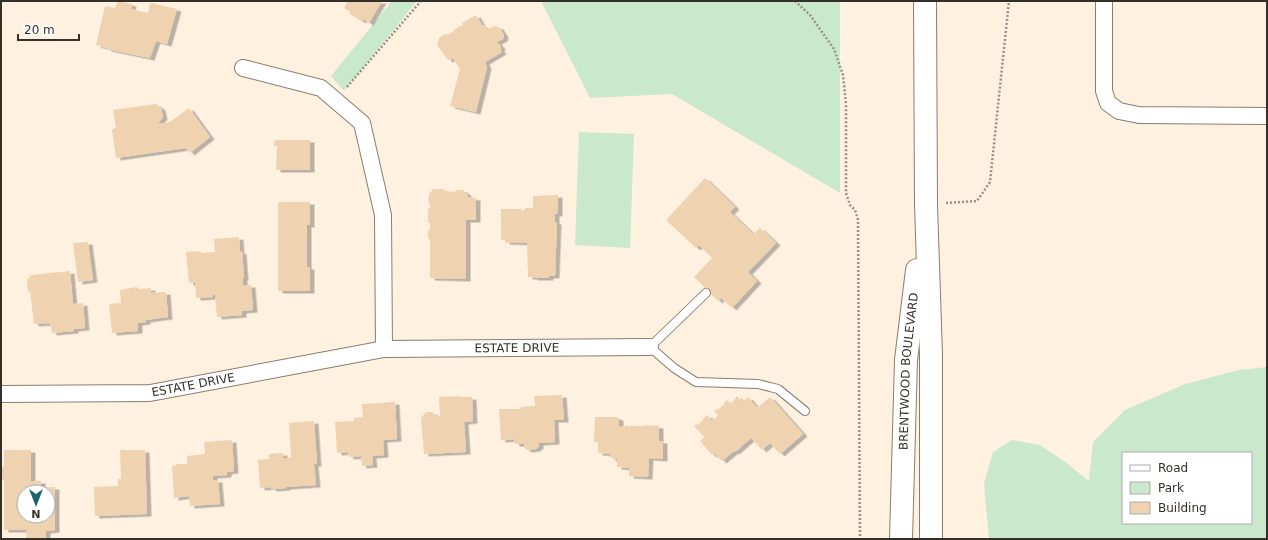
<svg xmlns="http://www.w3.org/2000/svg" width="1268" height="540" font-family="'DejaVu Sans',sans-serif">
<defs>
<filter id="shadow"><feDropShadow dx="4.5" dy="2.5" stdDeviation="0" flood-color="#0004"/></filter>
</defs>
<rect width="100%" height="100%" fill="#fef1e0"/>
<path fill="#cae8cc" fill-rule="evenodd" d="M392,1h25l-73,90 -13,-15z
M541,1h299v192l-168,-99 -82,4z
M579,132l55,2 -4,114 -55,-3z
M1267,367v172h-278l-5,-55 9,-32 19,-12 28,5 24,16 25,20 4,-39 32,-32 60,-26 54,-14zM1123,453h128v70h-128z"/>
<path fill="#efd2b0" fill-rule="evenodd" filter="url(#shadow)" d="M118,1l14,3 -1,5 17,4 2,-10 27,6 -10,35 -11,-3 -6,17 -43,-9v-1l-11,-3 9,-39 10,2z
M348,1h34l-13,22 -6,-4 -1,2 -12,-7v-2l-6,-4z
M476,15l6,10 3,1 3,3 7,-3 4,1 5,8 -1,4 -6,3 4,5 -1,2 2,3 -17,10 2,5 -11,45 -26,-6 10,-37 -7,-11 -5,2 -11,-15 2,-7 6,-4 3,1 6,-4 1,-2 5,-3h3l-1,-3z
M156,104l5,4 2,9 -4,5v2l11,-2 19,-14 21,29 -20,16 -4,-5 -70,10 -4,-28 4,-3 -3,-17z
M277,140h33v30h-34l1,-24h-3v-5z
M705,178l30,29 -5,5 23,22 7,-6 16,15 -28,29 9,9 -25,27 -11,-10 -3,3 -24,-24 18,-19 -13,-13 -3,3 -30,-28z
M433,189h11l1,2 10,1 1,-2h7l5,5v2l8,1v22h-10v59l-36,-1v-38l-2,-2v-7l2,-2v-6h-2v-14l2,-1v-4l-2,-2 1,-8z
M558,195v19h-3v8h2l-2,54h-6v2h-16v-1h-5l-1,-34 -22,-1v-2h-4v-31h20l2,2 3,-3h7v-12z
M278,202h32v23h-3v42h3v24h-32z
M239,237l1,15 2,-1 2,27h-1v7h8l2,25 -11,1v4l-25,2 -2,-22h-3l1,2 -17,1 -1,-16 -6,1 -3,-31 15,-1v2l14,-1 -1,-13z
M88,242l5,38 -15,2 -5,-39z
M70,271l3,33 10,-1 2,25 -11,1v2l-22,2 -2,-10 -16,1 -4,-33 -2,1 -1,-12 4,-5z
M137,287l2,2 12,-1v5l15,-1 2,25 -22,3v2l-8,1v8l-26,2 -3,-29 12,-1 -1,-13z
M562,395l2,25h-10l1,22 -16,1v3l-3,3 -9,1 -3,-3v-3h-9l-1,-5 -13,1 -2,-31h22v-2l14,-1 -1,-10z
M461,396v1h11l1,24 -9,1 2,30 -42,2 -3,-36 5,-6h6l6,5h2l-1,-20z
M737,396l5,6 6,-5 9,11 13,-11 33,37 -23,20 -10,-11 -8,7 -11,-12 -16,14 -1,-1 -12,10 -8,-8 -2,2 -12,-14 4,-4 -10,-11 3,-2 1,1 9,-10 5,6 6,-5 -4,-5 3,-2 1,1 7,-7 -1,-1 3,-2 4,4z
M395,402l2,37 -14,1 1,15 -12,1 1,9 -11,1 -1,-10 -12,1 -1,-5 -11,1 -2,-31 19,-1v-3l9,-1 -1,-13z
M595,417h22v1h2v9l1,-1h9v2h1v-2h15v-1l14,1v15h4v18l-14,-1 -1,19 -19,-1v-8l-12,-1v-8l-6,-1 -1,-4 -12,-1v-11h-4z
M314,421l3,43h-3l2,21 -30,2v1l-14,1 -1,-2 -11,1 -2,-28 11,-1v-5l14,-1v5h8l-2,-35z
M232,440l2,31 -7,1v3l-14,1v4h5l2,24 -30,2 -1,-10 -15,2 -2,-32h5l-1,-2h11v-8l18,-2 -1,-12z
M4,450h27v31h10v6h14v43l-9,1v7l-2,1h-16l-2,-2 1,-7h-23v-50h-3v-13h3zM24,492h24v24h-24z
M120,450h25l2,64 -52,2 -1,-29 24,-1v-7h3z"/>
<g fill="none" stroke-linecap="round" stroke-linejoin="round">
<defs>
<path id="lane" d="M706,293l-56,54 24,21 22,14 62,2 20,5 27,22"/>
<g id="street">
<path d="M1104,1v90l4,12 11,8 20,4 128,1"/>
<path d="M243,68l78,20 41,35 21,92 1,134"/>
<path id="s1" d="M1,394l149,-1 234,-44 266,-2"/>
</g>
<g id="secondary">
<path d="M925,1l1,203 5,152v183"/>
<path id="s2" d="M901,539l5,-179 11,-90"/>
</g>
</defs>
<use href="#lane" stroke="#8a7d6f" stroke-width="10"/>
<use href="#street" stroke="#8a7d6f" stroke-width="18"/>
<use href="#secondary" stroke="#8a7d6f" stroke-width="24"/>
<path stroke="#999085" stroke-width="2.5" stroke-dasharray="2 2" stroke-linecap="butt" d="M795,1l15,14 24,34 9,26 3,29v89l4,12 5,5 3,10 2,319
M347,87l74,-86
M946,203l31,-2 13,-19 19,-181"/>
<use href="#lane" stroke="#fff" stroke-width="8"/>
<use href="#street" stroke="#fff" stroke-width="16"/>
<use href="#secondary" stroke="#fff" stroke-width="22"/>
</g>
<g text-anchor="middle" stroke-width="3" stroke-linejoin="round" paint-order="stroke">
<g font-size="12" fill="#342f29" stroke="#fff">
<text dy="4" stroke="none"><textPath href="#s1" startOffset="520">ESTATE DRIVE</textPath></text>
<text dy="4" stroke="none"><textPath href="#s2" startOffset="168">BRENTWOOD BOULEVARD</textPath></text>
<text dy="4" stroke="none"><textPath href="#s1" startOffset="193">ESTATE DRIVE</textPath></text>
</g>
</g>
<rect width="1268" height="540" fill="none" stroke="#342f29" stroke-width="4"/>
<rect x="1122" y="452" width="130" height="72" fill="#ffffff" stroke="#aeaca9"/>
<rect x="1130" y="465" width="20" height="6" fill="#ffffff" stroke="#aeaca9"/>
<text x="1158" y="472" font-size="12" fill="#342f29">Road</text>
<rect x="1130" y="482" width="20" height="12" fill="#cae8cc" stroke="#aeaca9"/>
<text x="1158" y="492" font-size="12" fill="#342f29">Park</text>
<rect x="1130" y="502" width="20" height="12" fill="#efd2b0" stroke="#aeaca9"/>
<text x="1158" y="512" font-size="12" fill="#342f29">Building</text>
<g transform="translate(36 504) rotate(180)"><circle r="19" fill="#ffffff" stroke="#aeaca9"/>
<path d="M0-3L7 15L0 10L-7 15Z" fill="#19646f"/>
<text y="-6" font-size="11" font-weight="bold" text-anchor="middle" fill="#342f29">N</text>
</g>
<path d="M18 34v6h61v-6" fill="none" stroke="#342f29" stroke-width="2"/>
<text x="24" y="34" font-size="12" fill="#342f29" stroke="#ffffff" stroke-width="3" paint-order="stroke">20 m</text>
</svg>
